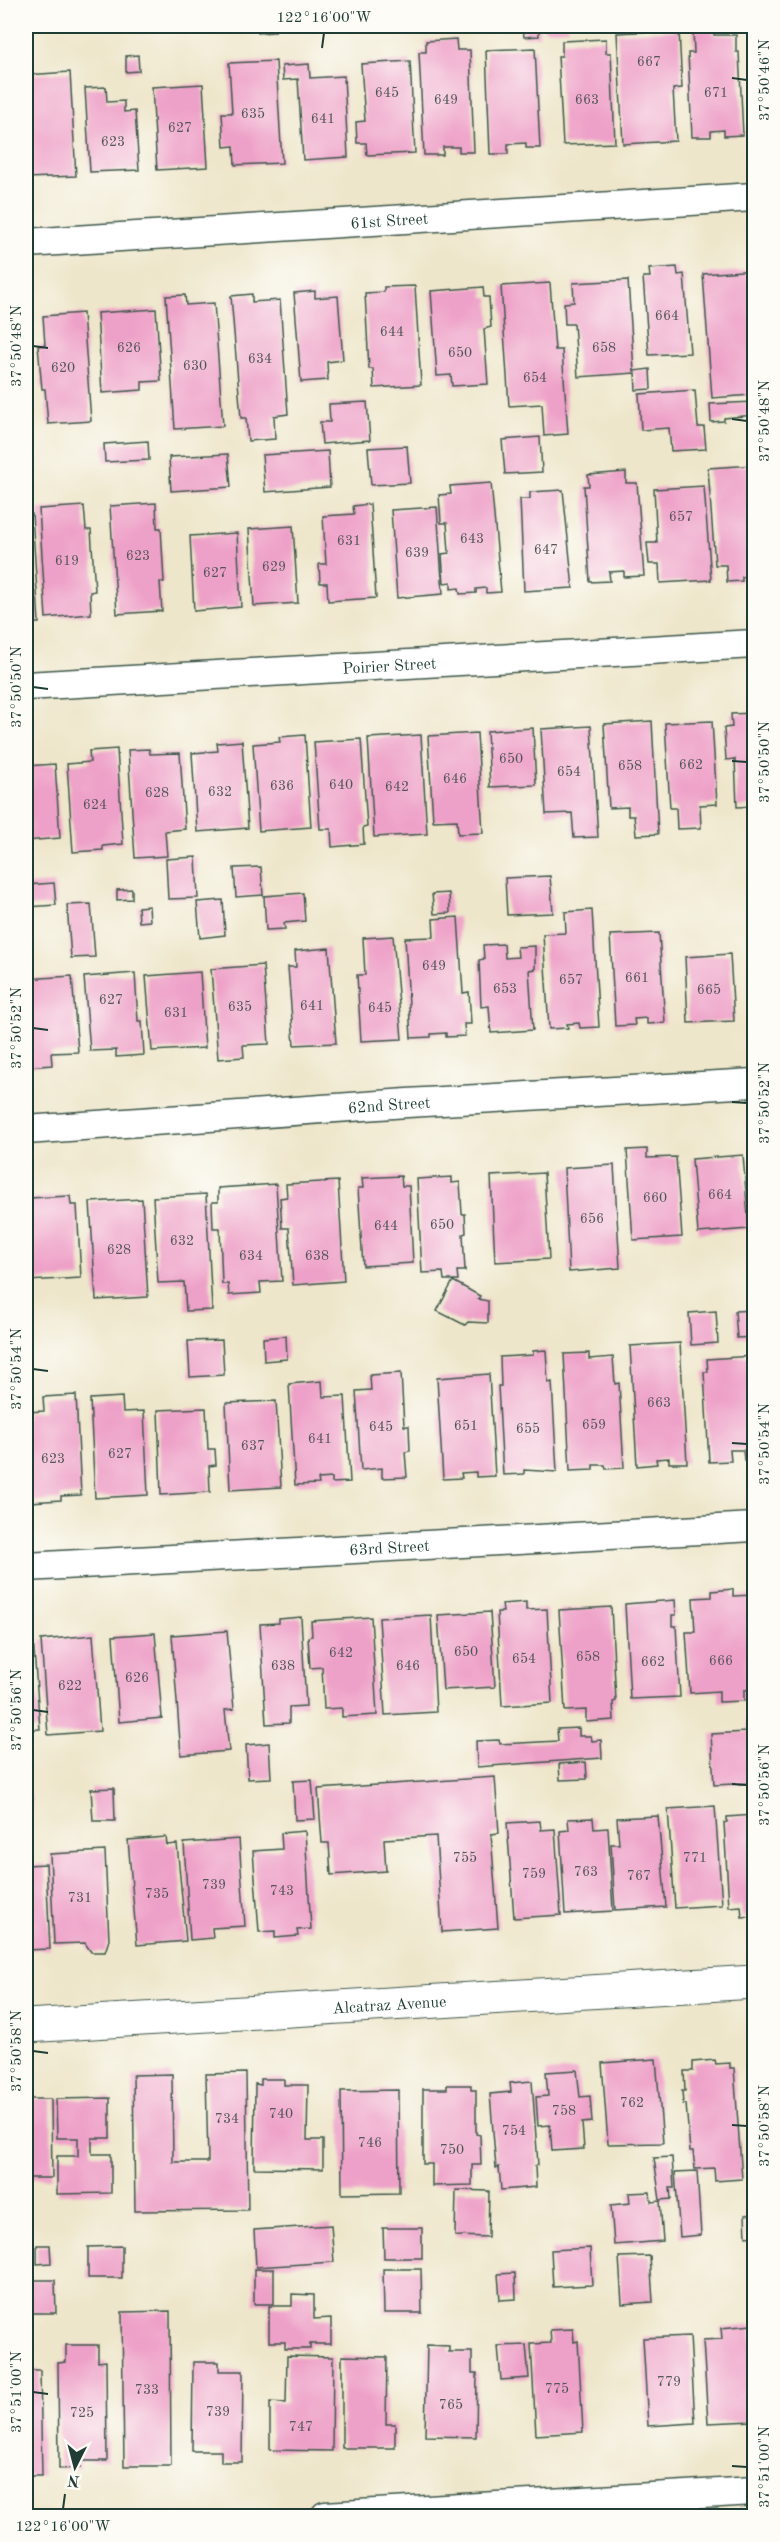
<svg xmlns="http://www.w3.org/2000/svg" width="780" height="2542" font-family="'Old Standard TT',serif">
<rect width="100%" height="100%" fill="#fdfcf7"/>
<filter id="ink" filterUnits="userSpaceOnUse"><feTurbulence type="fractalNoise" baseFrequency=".0167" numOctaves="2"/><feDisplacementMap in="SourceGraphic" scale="12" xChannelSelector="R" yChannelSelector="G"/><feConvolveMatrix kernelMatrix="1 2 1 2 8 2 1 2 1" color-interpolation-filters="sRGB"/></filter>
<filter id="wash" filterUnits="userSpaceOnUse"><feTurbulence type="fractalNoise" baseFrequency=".008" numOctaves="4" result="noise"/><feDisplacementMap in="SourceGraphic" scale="24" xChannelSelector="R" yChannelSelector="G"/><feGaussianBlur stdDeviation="1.35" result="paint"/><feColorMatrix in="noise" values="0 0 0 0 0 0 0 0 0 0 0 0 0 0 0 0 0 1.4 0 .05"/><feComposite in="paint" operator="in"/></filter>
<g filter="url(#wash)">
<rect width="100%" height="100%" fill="#eee6ca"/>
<g id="blocks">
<path fill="#eea1c8" d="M257,26h18v6l-17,1z
M510,26h29v10l-15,1 -1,-9 -13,1z
M544,26h24v3l-24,1z
M714,28v7h22v17h3l4,83 -19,1v-6l-13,1v6h-19l-4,-84h6l-1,-24z
M679,30l3,58 -9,1 3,52 -53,3 -6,-111z
M456,39l1,11h13l4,102h-15v-5h-16v8h-19l-5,-103h7v-11z
M606,39v14h5l4,90 -52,2 -5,-89h4v-15z
M535,48l5,100h-14v-5l-18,1v10h-18l-4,-104z
M138,55l1,16 -13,1v-16z
M276,61l6,102 -47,2 -1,-19 -10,1 -2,-34h10l-3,-50z
M410,61l5,92 -48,2 -1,-12h-9l-1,-21 9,-1 -4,-57z
M309,64l1,14 34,-2 4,81 -45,3 -5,-81 -15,1 -1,-14z
M70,72l6,104 -50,2v-103z
M203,84l5,83 -51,3 -5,-83z
M106,87l1,15 17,-1v11l11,-1 4,59 -49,2 -5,-84z
M677,267l1,8 6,-1 6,79 -41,2 -6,-78h7l-1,-8z
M754,270v88h-4l2,37 -40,3 -9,-124z
M628,280l6,91 16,-2 1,20 -15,1 -1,-17 -57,4 -4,-53h-9l-1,-21 10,-1 -1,-19z
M550,283l5,67h7l6,84 -24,2 -2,-32 -33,2 -8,-120z
M415,286l6,99 -47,3 -1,-19h-4l-4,-76 19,-1v-5z
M483,287l1,10h5l2,30 -7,2 4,55 -36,2 -1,-11 -14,1 -6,-85z
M315,291v7l23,-2 5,64 -16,2 1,18 -27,2 -7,-89z
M252,294v8l28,-2 8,114 -14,2 1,23 -27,2 -2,-23h-5l-10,-122z
M185,295l1,10 28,-2 9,123 -48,3 -9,-133z
M156,309l5,72 -19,1v8l-40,3 -5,-80z
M83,313l8,108 -43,3 -3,-35h-3l-4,-43 7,-1 -2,-29z
M695,390l3,37h6l2,22 -35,2 -2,-23 -28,2 -2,-36z
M367,402l3,38 -48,4 -2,-22h10l-1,-18z
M754,402v13l-30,3v3l-13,1 -1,-18z
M749,425h5v31h-3z
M540,437l2,35 -37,2 -3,-34z
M148,441l1,19 -44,2 -1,-18z
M407,446l3,37 -39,2 -3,-37z
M328,451l2,36 -65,5 -3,-37z
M228,454l3,33 -60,4 -2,-34z
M754,465v111l-12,1v4l-15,1 -1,-17h-11l-7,-97z
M626,472v11h11l7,93 -20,1v-6l-15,1 1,9 -20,1 -6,-96h5l-1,-11z
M491,483l10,109 -15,1v-5l-10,1v4l-16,1 -1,-6 -8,1v-7l-7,1 -2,-29 7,-1 -2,-30h-6l-2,-28 12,-1 -1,-8z
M704,486l7,94 -51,3 -1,-19h-10l-2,-21h10l-3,-54z
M563,490l10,98 -49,3 -4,-92h10v-7z
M156,503l1,25h4l3,54h-4l2,29 -45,3 -7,-108z
M370,504l6,94 -48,3 -1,-18h-7l-1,-19h7l-3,-48 31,-2 -1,-8z
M84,506l2,24h5l4,61 -5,1 1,22 -45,4 -7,-109z
M437,507l6,87 -46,4 -6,-88z
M26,514h6l7,109h-13z
M293,526l5,77 -44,3 -5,-77z
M237,533l4,74 -47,4 -4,-75z
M754,713v93l-17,1 -2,-48 -9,1 -2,-32 8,-1 -1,-13z
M652,721l6,113 -22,1 -2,-19h-6v-9l-19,1 -5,-84z
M712,721l5,83 -17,1 1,23 -24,1 -1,-21h-6l-5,-85z
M591,726l7,111 -24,1 -2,-25 -26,1 -5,-85z
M533,728l3,57 -46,2 -3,-56z
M477,733l6,100 -25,1 -1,-14 -24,1 -5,-85z
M305,735l6,92 -52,4 -6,-87 27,-2 -1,-5z
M421,735l6,99 -53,3 -6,-99z
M361,739l6,87 -4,1 1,17 -32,3 -1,-18h-11l-6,-87z
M242,741l6,87 -51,4 -5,-79 26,-2 -1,-8z
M117,749l6,95 -20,2v4l-30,2 -6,-88 23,-2 -1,-11z
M149,749l1,5 30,-1 5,76 -20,2 2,25 -32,2 -7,-108z
M55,764l5,74 -34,3v-75z
M196,857l2,41 -30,1 -2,-40z
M261,867l2,28 -27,2 -2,-29z
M550,876l3,37 -46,2 -2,-37z
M54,883l2,22 -28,2 -2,-22z
M132,889v10l-15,1v-10z
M303,893l2,28 -21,2 1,6 -19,1 -2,-34z
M449,893l1,20 -16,1 -2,-20z
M223,900l2,35 -25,3 -3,-36z
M91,904l4,53 -24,1 -4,-53z
M149,906l1,15 -11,1 -1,-15z
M592,910l7,117 -19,1 -1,-5 -12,1 1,4 -19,1 -6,-95 23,-1 -1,-21z
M458,917l5,76 6,-1 2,32h-7l1,12 -19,1v-4l-15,1v3l-20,1 -6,-100 29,-1 -1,-18z
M26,920h1l4,50h-5z
M754,923v83l-4,1 -1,-83z
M659,933l6,90 -18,1v-6l-13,1 1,6 -20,1 -5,-91z
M393,936l9,103 -41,2 -4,-66h8l-2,-37z
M504,944l1,14 13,-1 -1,-10 18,-1v23l-6,1 4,60 -42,3 -2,-27 -8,1 -2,-47 5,-1 -1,-14z
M329,948l7,95 -42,2 -6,-78h8l-1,-16z
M730,954l4,67 -46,2 -3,-66z
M263,965l6,79 -26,1 1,12 -26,2 -7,-90z
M200,972l5,76 -53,3 -6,-75z
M135,973l3,48h4l2,34 -28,2v-7l-26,1 -6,-74z
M72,976l6,76 -27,1 1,12 -25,2 -1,-88z
M647,1149v9l29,-1 6,80 -49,3 -6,-90z
M743,1155l6,74 -51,4 -6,-74z
M614,1165l6,103 -51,4 -5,-104z
M544,1173l5,86 -54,3 -4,-86z
M401,1176l1,10h7l4,77 -50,3 -5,-78h5l-1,-10z
M452,1177v6l8,-1 2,32h3l1,19 -3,1 2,37h-8l1,9h-14l-1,-8 -21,1 -5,-94z
M338,1181l6,100 -51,4 -4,-57h-7l-2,-30 7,-1 -1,-13z
M276,1184l6,97 -22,1 1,11 -32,2 -1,-11h-6l-2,-56h-7l-1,-26h6v-14z
M206,1194l6,116 -26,1 -2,-29 -26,1 -5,-86z
M70,1196l1,9h6l4,73 -54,3 -1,-74h3v-9z
M142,1199l6,98 -52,3 -6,-98z
M453,1281l27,15 -2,3 10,2v22l-20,-1 -3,3 -28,-14z
M754,1310v27l-17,1 -2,-27z
M716,1311l2,32 -27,2 -2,-32z
M286,1336l1,23 -23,2 -1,-23z
M222,1340l2,35 -34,2 -2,-36z
M680,1343l7,120h-18v-5l-13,1 1,5 -20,2 -7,-120z
M546,1350l2,33 4,-1 5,90 -33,-2v4l-21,1 -5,-89h3l-1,-29 33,-2v-4z
M589,1353v6l24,-2 2,27 4,-1 5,85 -18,1 -1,-4h-12v5l-23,1 -6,-117z
M752,1356l2,104h-10l-1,-10h-13l1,11 -22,1 -5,-90h4l-1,-13z
M401,1373l3,53h5l1,25 -5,1 2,25 -25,1v-10l-21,2 -5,-79 15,-1 -1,-15z
M489,1374l6,102 -19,1v-5l-15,1 1,5 -19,1 -6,-101z
M322,1381l1,16 22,-1 5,86 -18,1v-5l-14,1 1,5 -24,1 -6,-101z
M76,1395l5,100 -20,1v4l-31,2 -4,-90 18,-1 -1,-14z
M122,1397l1,15 21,-1 4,84 -53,3 -5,-99z
M276,1401l5,86 -51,3 -4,-87z
M206,1408l2,41h7l1,16 -7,1 1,26 -49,3 -3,-85z
M733,1589v7l21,-1v94l-10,1v11l-25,1v-11l-29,2 -4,-61h9l-2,-34 19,-1v-6z
M675,1600l1,15h-4v11h4l4,71 -50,2 -5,-95z
M526,1602v8l21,-1 5,94 -50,3 -5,-94h6l-1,-8z
M611,1607l5,94 -3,1 1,18 -28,2v-12l-21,1 -6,-101z
M490,1612l5,75 -52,3 -5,-75z
M431,1615l5,97 -51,3 -6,-97z
M301,1617l5,89 -17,1v16l-23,1 -6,-100 19,-1v-4z
M371,1617l6,98 -35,2v-9l-18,1 -2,-42 -12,1 -2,-31 4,-1 -1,-15z
M227,1631l7,78 -9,1 4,41 -48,4 -9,-120z
M155,1633l7,85 -43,4 -6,-86z
M93,1635l7,96 -52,4 -7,-95z
M26,1637h7l7,92 -14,1z
M754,1718v65l-40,2 -3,-51 36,-2 -1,-13z
M579,1728v8h12l1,5 9,-1 1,18 -125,9 -1,-26 23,-1 1,4 58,-3 -1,-12z
M269,1743l2,35 -23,1 -2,-34z
M586,1762l1,17 -27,1 -1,-16z
M495,1777l4,56 -8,1 7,94 -56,4 -6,-96 -52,3 2,32 -55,4 -2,-32h-7l-4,-54z
M312,1780l3,39 -20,1 -2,-39z
M114,1788l1,33h-22l-2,-32z
M26,1795h5v17l-5,1z
M715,1806l7,99 -47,3 -7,-99z
M754,1815v101l-12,1 -1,-11 -12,1 -5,-84 3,-1v-5z
M658,1816l8,91 -51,3 -4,-66h8l-2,-26z
M593,1818l1,11 14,-1 5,83 -48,3 -5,-83 9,-1 -1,-11z
M540,1821l1,9 14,-1 6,86 -47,3 -7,-95z
M305,1831l6,98 -14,1 1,6 -23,2v-7l-16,1 -6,-81 29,-2 -1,-16z
M166,1837l1,8 10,-1 9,97 -49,4 -9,-105z
M239,1839l6,87 -33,2 1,10 -23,2 -6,-97z
M105,1851l4,89 -4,12h-14l-6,-9 -31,1 -4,-90z
M46,1864l4,85 -24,1v-85z
M656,2059l7,84 -55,1 -6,-81z
M715,2060l1,4 14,-1v5h4l8,111 -27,2 -1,-13 -19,1 -2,-18h-3l-4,-47h-3l-1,-13h3l-1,-20h9v-9z
M750,2068h4v36h-1z
M577,2070l3,27 10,-1 2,26 -10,1 2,26 -32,2 -2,-26 -12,1 -2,-29 12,-1 -2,-24z
M246,2073l2,137 -113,1 -2,-136 39,-1 1,88h35l-2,-88z
M261,2079h23v6h24l-1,55h16v29l-69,-1 1,-84 6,1z
M532,2081l6,84 -3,1 1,21 -35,3 -2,-23 -3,1 -6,-74 21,-2 -1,-9z
M447,2085h24v5h5v44l4,1 1,30h-9v20l-40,1v-22h-9v-75h24z
M398,2090l1,103 -57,1 -1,-103z
M110,2098v40h-18v16h19v39l-54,1v-38h21v-18h-21l-1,-39z
M26,2099h25l1,79h-26z
M672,2157l2,31h-4l1,11 -11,1 -6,-42z
M697,2171l4,64 -21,2 -5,-65z
M456,2190l33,1 -1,46 -33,-1z
M650,2192l1,10 9,-1 3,40 -49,4 -3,-40 19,-2 -1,-10z
M754,2214v22l-8,1 -1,-22z
M331,2225l3,37 -78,5 -2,-37z
M383,2228h39v30h-38z
M37,2245h13l1,18 -14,1z
M122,2246v32h-34v-31z
M590,2248l2,37 -39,2 -2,-37z
M650,2256l3,46 -31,2 -3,-47z
M254,2269h20v35h-20z
M383,2269h38l1,44h-38z
M515,2273l1,26 -16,1 -2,-26z
M26,2280h29l1,33h-30z
M292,2294l22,1v24l17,-1v26h-21v5h-25v-7h-16v-36h23z
M170,2311l1,155h-47l-2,-154z
M752,2325l2,96 -46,2 -5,-83 19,-1 -1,-11z
M573,2329l1,13 4,-1 5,91 -47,3 -5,-91 20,-1 -1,-13z
M690,2336l5,87 -47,3 -5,-88z
M66,2345h32v17l8,-1 1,100h-28l1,7 -21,1 -1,-106 8,-1z
M427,2345l22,1v6h23v21h5l-1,64 -51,-1z
M526,2345l3,33 -28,2 -3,-34z
M287,2356l46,1 -1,94 -62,-1v-48l16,1z
M342,2356l45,1 -1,67h9v24h-53z
M193,2362h26v9h24l-1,91h-21v-11h-29z
M26,2370h14l2,106h-16z"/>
</g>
</g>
<g filter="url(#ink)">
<use href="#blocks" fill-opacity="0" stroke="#3e564a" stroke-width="1.5"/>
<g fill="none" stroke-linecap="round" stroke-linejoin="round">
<defs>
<g id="minor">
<path id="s1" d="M26,243l728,-46"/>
<path id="s2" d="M26,686l728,-42"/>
<path id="s3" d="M26,1130l381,-27 347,-20"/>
<path id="s4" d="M26,1567l728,-40"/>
<path d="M325,2516l429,-25"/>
</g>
<g id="tertiary">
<path id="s5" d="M26,2026l728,-44"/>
</g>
</defs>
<use href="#minor" stroke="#3e564a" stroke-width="31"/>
<use href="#tertiary" stroke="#3e564a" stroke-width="35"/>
<use href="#minor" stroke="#fff" stroke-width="28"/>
<use href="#tertiary" stroke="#fff" stroke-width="33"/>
</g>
</g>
<path fill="none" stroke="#1f3d34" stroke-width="2" d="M322,48l2,-15M732,78l15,2M33,346l15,2M732,419l15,2M33,687l15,2M732,761l15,1M33,1028l15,2M732,1102l15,1M33,1369l15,2M732,1443l15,1M33,1710l15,2M732,1784l15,1M33,2051l15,2M732,2125l15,1M33,2392l15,2M732,2466l15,1M63,2509l2,-15"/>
<g text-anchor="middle" stroke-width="6" stroke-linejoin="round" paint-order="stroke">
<g font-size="14" fill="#535659">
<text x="649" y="66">667</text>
<text x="387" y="97">645</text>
<text x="716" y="97">671</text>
<text x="446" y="104">649</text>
<text x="587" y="104">663</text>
<text x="253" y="118">635</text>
<text x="323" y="123">641</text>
<text x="180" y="132">627</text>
<text x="113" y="146">623</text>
<text x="667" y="320">664</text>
<text x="392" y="336">644</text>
<text x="129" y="352">626</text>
<text x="604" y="352">658</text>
<text x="460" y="357">650</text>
<text x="260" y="363">634</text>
<text x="195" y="370">630</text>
<text x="63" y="372">620</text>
<text x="535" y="382">654</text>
<text x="681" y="521">657</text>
<text x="472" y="543">643</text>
<text x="349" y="545">631</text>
<text x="546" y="554">647</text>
<text x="417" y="557">639</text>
<text x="138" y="560">623</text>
<text x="67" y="565">619</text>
<text x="274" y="571">629</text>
<text x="215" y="577">627</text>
<text x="511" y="763">650</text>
<text x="691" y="769">662</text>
<text x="630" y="770">658</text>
<text x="569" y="776">654</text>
<text x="455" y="783">646</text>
<text x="341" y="789">640</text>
<text x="282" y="790">636</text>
<text x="397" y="791">642</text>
<text x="220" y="796">632</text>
<text x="157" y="797">628</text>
<text x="95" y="809">624</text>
<text x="434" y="970">649</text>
<text x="637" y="982">661</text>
<text x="571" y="984">657</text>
<text x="505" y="993">653</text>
<text x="709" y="994">665</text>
<text x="111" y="1004">627</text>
<text x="312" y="1010">641</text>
<text x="240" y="1011">635</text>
<text x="380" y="1012">645</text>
<text x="176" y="1017">631</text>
<text x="720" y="1199">664</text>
<text x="655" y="1202">660</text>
<text x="592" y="1223">656</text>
<text x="442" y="1229">650</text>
<text x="386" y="1230">644</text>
<text x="182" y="1245">632</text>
<text x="119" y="1254">628</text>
<text x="251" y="1260">634</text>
<text x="317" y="1260">638</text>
<text x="659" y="1407">663</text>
<text x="594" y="1429">659</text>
<text x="466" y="1430">651</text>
<text x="381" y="1431">645</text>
<text x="528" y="1433">655</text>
<text x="320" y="1443">641</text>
<text x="253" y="1450">637</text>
<text x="120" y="1458">627</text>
<text x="53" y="1463">623</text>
<text x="466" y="1656">650</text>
<text x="341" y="1657">642</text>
<text x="588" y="1661">658</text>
<text x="524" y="1663">654</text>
<text x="721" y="1665">666</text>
<text x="653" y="1666">662</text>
<text x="283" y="1670">638</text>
<text x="408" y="1670">646</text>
<text x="137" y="1682">626</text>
<text x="70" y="1690">622</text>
<text x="465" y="1862">755</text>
<text x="695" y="1862">771</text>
<text x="586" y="1876">763</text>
<text x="534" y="1878">759</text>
<text x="639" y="1880">767</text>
<text x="214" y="1889">739</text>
<text x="282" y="1895">743</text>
<text x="157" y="1898">735</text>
<text x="80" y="1902">731</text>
<text x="632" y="2107">762</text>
<text x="564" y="2115">758</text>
<text x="281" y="2118">740</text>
<text x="227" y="2123">734</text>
<text x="514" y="2135">754</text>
<text x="370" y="2147">746</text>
<text x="452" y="2154">750</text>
<text x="669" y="2386">779</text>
<text x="557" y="2393">775</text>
<text x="147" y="2394">733</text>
<text x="451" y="2409">765</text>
<text x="218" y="2416">739</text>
<text x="82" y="2417">725</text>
<text x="301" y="2431">747</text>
</g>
<g font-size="16" fill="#1f3d34" stroke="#fdfcf7">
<text dy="6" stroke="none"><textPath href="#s1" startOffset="364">61st Street</textPath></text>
<text dy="6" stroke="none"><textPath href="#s2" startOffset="364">Poirier Street</textPath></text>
<text dy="6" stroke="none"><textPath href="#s3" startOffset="364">62nd Street</textPath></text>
<text dy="6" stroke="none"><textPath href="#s4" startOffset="364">63rd Street</textPath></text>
<text dy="6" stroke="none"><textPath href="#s5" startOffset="364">Alcatraz Avenue</textPath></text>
</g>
</g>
<rect width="780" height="2542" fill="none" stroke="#fdfcf7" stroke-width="66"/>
<g transform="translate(75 2467) rotate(186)" stroke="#fdfcf7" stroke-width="4.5" paint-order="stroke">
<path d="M0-4.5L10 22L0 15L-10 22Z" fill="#1f3d34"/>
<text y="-9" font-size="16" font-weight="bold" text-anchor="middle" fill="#1f3d34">N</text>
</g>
<rect x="33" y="33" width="714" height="2476" fill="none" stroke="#1f3d34" stroke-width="2"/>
<g font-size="15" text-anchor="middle" fill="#1f3d34">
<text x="324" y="22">122°16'00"W</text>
<text transform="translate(764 80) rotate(-90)" y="5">37°50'46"N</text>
<text transform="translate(16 346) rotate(-90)" y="5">37°50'48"N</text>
<text transform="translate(764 421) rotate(-90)" y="5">37°50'48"N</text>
<text transform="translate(16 687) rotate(-90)" y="5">37°50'50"N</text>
<text transform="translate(764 762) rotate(-90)" y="5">37°50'50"N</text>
<text transform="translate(16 1028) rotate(-90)" y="5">37°50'52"N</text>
<text transform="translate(764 1103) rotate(-90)" y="5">37°50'52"N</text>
<text transform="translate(16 1369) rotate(-90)" y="5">37°50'54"N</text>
<text transform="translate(764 1444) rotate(-90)" y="5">37°50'54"N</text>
<text transform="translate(16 1710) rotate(-90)" y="5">37°50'56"N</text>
<text transform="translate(764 1785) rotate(-90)" y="5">37°50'56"N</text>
<text transform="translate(16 2051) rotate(-90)" y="5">37°50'58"N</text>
<text transform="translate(764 2126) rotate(-90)" y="5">37°50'58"N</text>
<text transform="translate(16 2392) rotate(-90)" y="5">37°51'00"N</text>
<text transform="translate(764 2467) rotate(-90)" y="5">37°51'00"N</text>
<text x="63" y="2531">122°16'00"W</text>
</g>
</svg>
